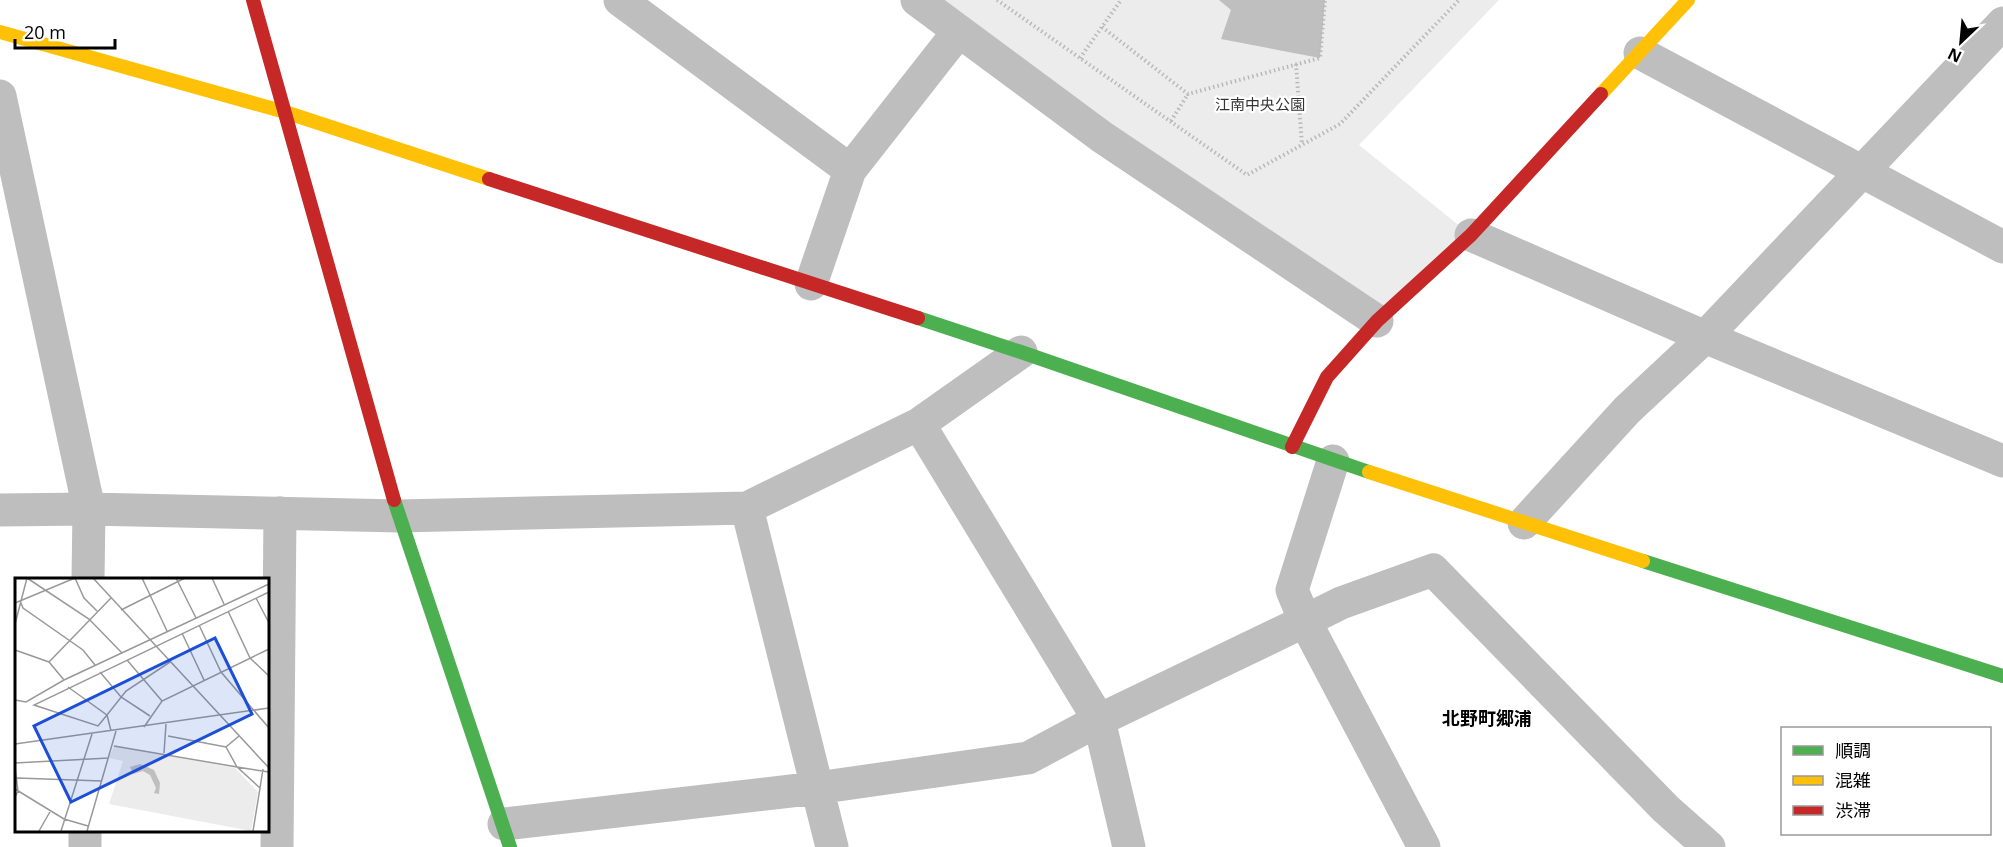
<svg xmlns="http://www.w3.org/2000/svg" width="2003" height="847" font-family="'Open Sans','Noto Sans JP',sans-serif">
<rect width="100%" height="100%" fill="#fff"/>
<path fill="#ececec" d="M943,0h556l-140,145 112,90 -94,86z"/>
<path fill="#bfbfbf" d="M1219,0h106l-5,58 -99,-19 10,-29z"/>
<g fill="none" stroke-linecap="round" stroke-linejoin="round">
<path stroke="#b9b9b9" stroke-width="4" stroke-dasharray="1.5 3" stroke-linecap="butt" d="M997,0l250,175 93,-51 119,-124
M1102,27l86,67 132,-36 5,-58
M1080,58l41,-58
M1296,64l6,81
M1171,121l17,-27"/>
<path stroke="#bebebe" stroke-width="33" d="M620,0l230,170
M917,0l185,137 275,184
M1640,53l363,194
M0,96l89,413 -1,71
M1471,235l234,102 298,124
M811,284l39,-114 109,-139
M919,424l180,296 30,127
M1333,461l-41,129 13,31 36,-18 92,-33 233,239 43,38
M747,508l85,339
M0,510l89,-1 310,7 348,-8 172,-84 102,-72
M1524,523l103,-113 78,-73 298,-314
M504,824l313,-36 211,-30 71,-38 206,-99 119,226
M85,847v-17
M277,847l3,-334"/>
<path stroke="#4caf50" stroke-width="14" d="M918,318l103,34 348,120
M394,500l116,347
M1643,561l360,115"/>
<path stroke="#ffc107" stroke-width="14" d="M0,32l285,80 204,67
M1601,94l87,-94
M1369,472l274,89"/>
<path stroke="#c62828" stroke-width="14" d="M253,0l141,500
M489,179l429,139
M1292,447l35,-70 50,-56 94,-86 130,-141"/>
</g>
<g text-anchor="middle" stroke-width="4.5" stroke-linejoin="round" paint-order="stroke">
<g font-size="15" fill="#333" stroke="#fff">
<text x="1260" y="110">江南中央公園</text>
</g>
<g font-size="18" font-weight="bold" fill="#000" stroke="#fff">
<text x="1487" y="725">北野町郷浦</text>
</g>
</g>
<g transform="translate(15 578)">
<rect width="254" height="254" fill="#fff"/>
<path d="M99,168l121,22 23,24 -7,39 -142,-27 14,-43 -14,-3z" fill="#ececec"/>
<path d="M125,186l14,6 6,13 -1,11 -5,-1 2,-5 -6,-13 -7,-4 -10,3 -3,-7z" fill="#bfbfbf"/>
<path fill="none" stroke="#999" stroke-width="1.5" d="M12,0l62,41 33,34M60,0l9,20 13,13M78,0l176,190M127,0l25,53M161,0l20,40M197,0l12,26M241,20l13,25M0,25l60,-25M6,25l2,5 60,42 12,15M106,32l64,-32M213,33l22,47 19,18M0,46l12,-46M184,47l22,47 48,56M167,55l22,47M0,72l34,12 15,18M112,82l35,41M34,84l62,-64M85,94l21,25 29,19M53,109l39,28 19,-24 44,-29M0,122l11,2 38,-22 205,-96M129,149l18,-26 107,-52M96,153l-4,-16 -9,11 -64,-21 235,-113M153,158l58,11M224,158l-13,11 11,20 32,5M0,166l254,-36M99,168l123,21 23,21 -7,43M149,175l2,-29M0,185l94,-5M0,190l3,23 -3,6M2,200l85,3M245,210l3,-19M0,211l49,30 24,7M24,253l12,-21M46,253l31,-97M72,253l29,-100"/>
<path fill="#1d4ed8" fill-opacity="0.15" stroke="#1d4ed8" stroke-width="3" d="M200,60l37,76 -181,88 -37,-76z"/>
<rect width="254" height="254" fill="none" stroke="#000" stroke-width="3"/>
</g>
<rect x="1781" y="727" width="210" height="108" fill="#ffffff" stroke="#999999" stroke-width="1.5"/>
<rect x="1793" y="746" width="30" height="9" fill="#4caf50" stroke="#999999" stroke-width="1.5"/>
<text x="1835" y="757" font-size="18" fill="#000000">順調</text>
<rect x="1793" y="776" width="30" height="9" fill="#ffc107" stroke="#999999" stroke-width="1.5"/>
<text x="1835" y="787" font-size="18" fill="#000000">混雑</text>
<rect x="1793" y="806" width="30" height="9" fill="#c62828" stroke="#999999" stroke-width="1.5"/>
<text x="1835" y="817" font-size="18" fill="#000000">渋滞</text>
<g transform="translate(1961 42) rotate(206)" stroke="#ffffff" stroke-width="4.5" paint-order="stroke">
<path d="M0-4.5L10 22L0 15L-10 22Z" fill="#000000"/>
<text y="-9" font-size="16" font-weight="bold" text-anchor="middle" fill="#000000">N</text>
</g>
<path d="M15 39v9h100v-9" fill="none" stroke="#000000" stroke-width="3"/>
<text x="24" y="39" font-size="18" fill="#000000" stroke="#ffffff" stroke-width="4.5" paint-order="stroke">20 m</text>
</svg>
